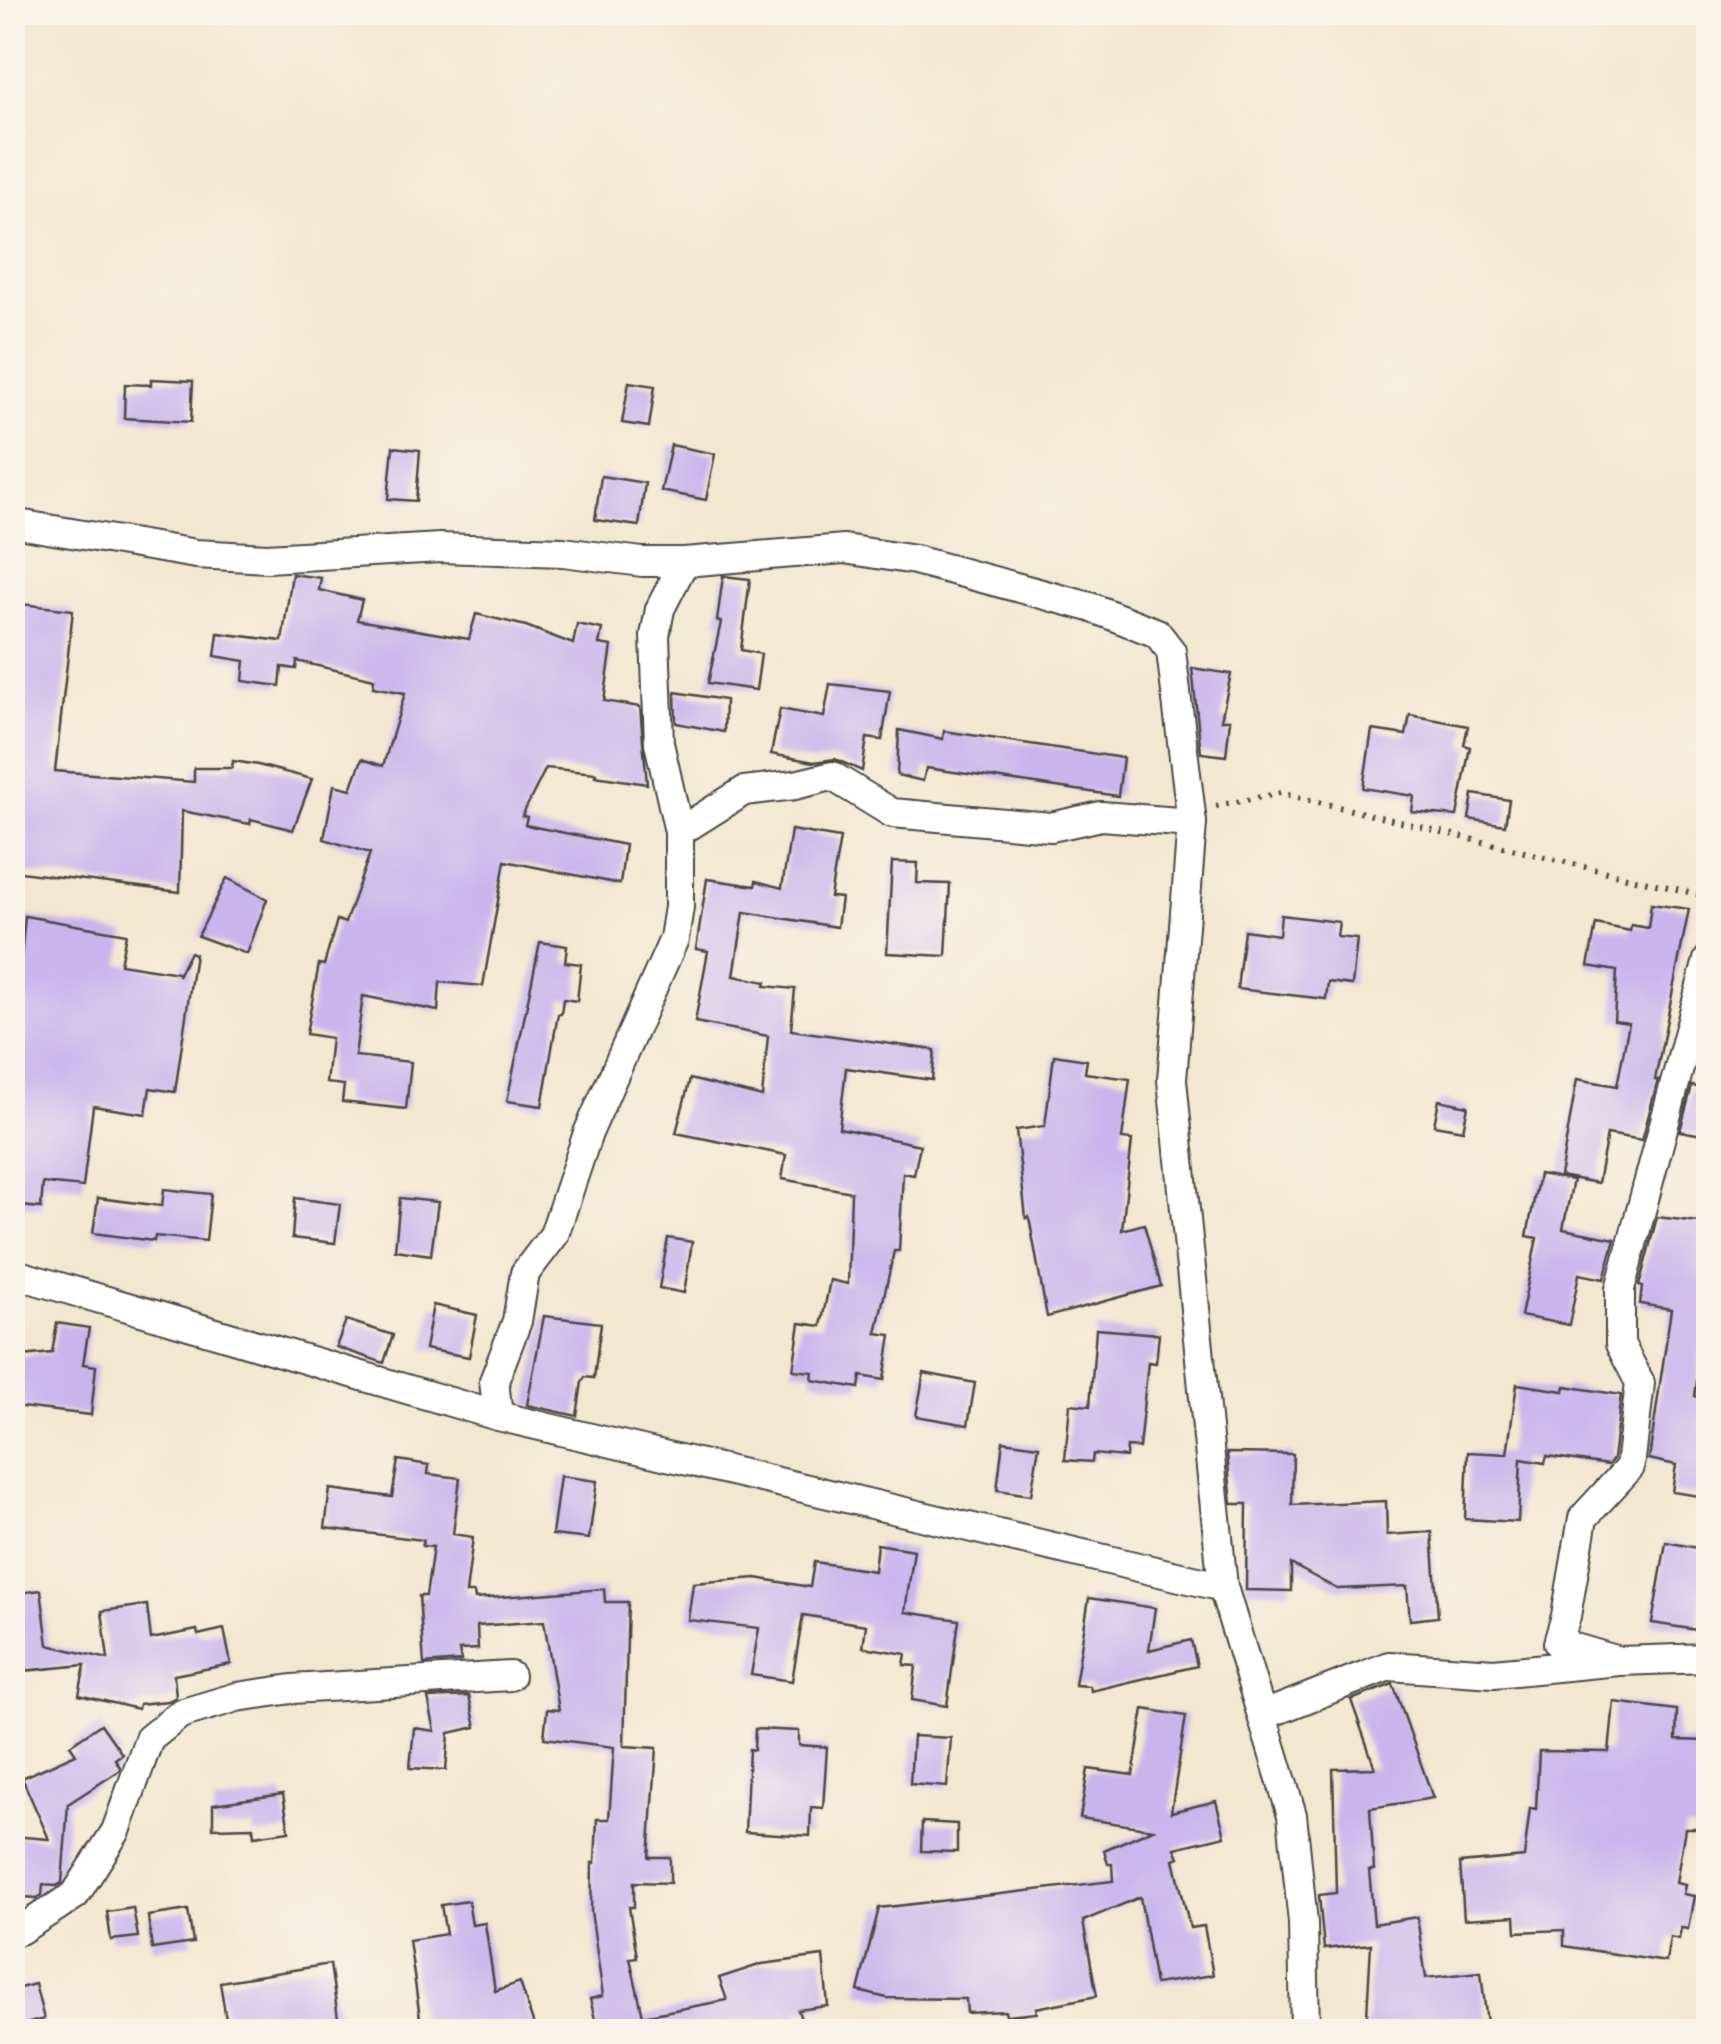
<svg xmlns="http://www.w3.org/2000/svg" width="1721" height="2044" font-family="'Old Standard TT',serif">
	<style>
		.building { fill: #c8b5ed }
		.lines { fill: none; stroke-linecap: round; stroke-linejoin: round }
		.minor-casing { stroke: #494744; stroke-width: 32 }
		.path { stroke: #494744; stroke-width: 6; stroke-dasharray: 2.5 8; stroke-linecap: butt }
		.minor { stroke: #fff; stroke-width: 28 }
	</style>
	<rect width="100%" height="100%" fill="#f7f3e8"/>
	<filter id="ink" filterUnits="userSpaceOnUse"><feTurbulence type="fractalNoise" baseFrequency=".01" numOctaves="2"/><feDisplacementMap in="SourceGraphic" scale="20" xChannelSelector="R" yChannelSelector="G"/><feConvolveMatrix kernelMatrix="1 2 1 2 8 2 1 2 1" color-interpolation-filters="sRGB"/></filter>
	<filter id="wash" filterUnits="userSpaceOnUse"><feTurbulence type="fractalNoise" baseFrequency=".0048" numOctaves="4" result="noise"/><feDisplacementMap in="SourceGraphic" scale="40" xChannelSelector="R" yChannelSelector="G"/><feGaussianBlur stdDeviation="2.25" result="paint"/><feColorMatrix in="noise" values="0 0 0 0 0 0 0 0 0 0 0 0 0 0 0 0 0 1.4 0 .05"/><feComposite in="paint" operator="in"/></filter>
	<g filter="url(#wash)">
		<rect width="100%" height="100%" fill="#f2e7cf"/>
		<g id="blocks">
			<g class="building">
				<polygon points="151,379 193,381 191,422 124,418 125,384 151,385"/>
				<polygon points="629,382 655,386 649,427 622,423"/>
				<polygon points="671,445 715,454 706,500 661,491"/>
				<polygon points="393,447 420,450 416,501 388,499"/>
				<polygon points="601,476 645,483 639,526 595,520"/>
				<polygon points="292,574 321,578 319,590 362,600 357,620 469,639 476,614 526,626 573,644 577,624 602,629 599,644 612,646 604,701 640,707 647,784 595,776 596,773 546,768 522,816 527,817 525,825 625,845 620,884 505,861 483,986 440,982 438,1011 363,996 355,1056 411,1062 406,1109 342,1102 344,1085 326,1083 331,1038 306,1034 319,964 324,965 337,920 345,923 370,853 324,839 334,785 351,789 362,759 383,766 405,693 373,687 374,679 297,661 296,669 282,667 280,686 243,681 245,661 215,656 218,633 282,641"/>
				<polygon points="723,576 750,579 741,650 761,654 756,690 708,683 721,622 717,621"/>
				<polygon points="12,603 73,610 55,771 194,782 194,768 232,768 233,761 258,765 312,779 293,830 251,819 250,824 182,811 180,892 12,871"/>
				<polygon points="1192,668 1231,674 1221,720 1230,720 1226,756 1201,753"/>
				<polygon points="830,684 890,691 882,740 867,738 862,771 835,759 814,762 771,754 780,709 824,717"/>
				<polygon points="675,692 725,700 724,732 676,723"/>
				<polygon points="1410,715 1468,726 1464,745 1470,747 1457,816 1412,812 1414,796 1363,788 1372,730 1406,735"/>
				<polygon points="899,730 943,739 944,731 1123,758 1118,796 926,768 923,781 897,775"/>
				<polygon points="1473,794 1509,800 1505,825 1469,819"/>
				<polygon points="791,830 840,838 830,897 841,898 837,927 744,912 734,976 766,982 765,986 795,989 791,1030 935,1050 932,1080 846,1068 839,1128 920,1145 914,1175 903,1173 899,1251 894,1251 876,1333 891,1335 884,1380 861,1376 859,1388 812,1380 813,1372 793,1370 800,1323 821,1326 830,1280 848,1284 851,1192 782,1179 786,1155 676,1133 690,1079 762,1097 768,1036 695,1022 708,951 696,949 707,879 755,886 756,881 782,888"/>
				<polygon points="892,862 918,863 917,883 950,884 946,956 887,953"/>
				<polygon points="227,878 267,899 247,954 198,936"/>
				<polygon points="1651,904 1689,909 1655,1080 1658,1080 1642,1140 1607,1134 1598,1183 1560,1176 1577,1079 1617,1086 1629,1023 1614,1021 1617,971 1588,966 1596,924 1630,931 1631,925 1648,928"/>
				<polygon points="1281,915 1339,922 1337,937 1357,939 1352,985 1328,982 1326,999 1237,989 1244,930 1279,935"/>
				<polygon points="25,916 126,934 120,964 178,973 178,976 190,952 195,954 175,1092 150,1088 146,1114 93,1106 83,1187 43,1183 41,1208 12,1205 12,956 21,958"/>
				<polygon points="540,942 567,946 565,962 581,964 577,1001 563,999 561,1014 558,1014 542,1106 507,1101"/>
				<polygon points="1054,1055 1087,1060 1085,1073 1130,1079 1122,1139 1132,1140 1122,1230 1144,1224 1161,1286 1047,1317 1029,1217 1026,1218 1016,1130 1045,1126"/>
				<polygon points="1692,1086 1708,1089 1708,1136 1680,1131"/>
				<polygon points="1439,1100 1468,1106 1463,1130 1434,1125"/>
				<polygon points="1539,1174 1573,1180 1563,1229 1615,1239 1604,1279 1579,1274 1569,1325 1521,1316 1537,1238 1527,1236"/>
				<polygon points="164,1189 211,1194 206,1241 155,1236 154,1241 93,1233 98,1198 162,1206"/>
				<polygon points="295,1198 340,1204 335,1243 292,1238"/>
				<polygon points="400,1198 438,1202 431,1255 395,1250"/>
				<polygon points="1657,1217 1708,1223 1708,1315 1706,1315 1695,1396 1705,1398 1701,1428 1708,1430 1706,1497 1672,1492 1676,1465 1649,1459 1671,1309 1640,1304 1642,1287 1639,1286"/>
				<polygon points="668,1238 692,1242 684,1293 659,1288"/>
				<polygon points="433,1305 477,1315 469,1357 425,1349"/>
				<polygon points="544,1316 601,1323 594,1378 585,1377 582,1382 577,1416 527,1405"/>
				<polygon points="346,1320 393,1335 384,1363 336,1347"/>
				<polygon points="57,1323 89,1328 83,1364 96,1366 91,1415 12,1406 12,1357 52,1353"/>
				<polygon points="1096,1329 1159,1334 1156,1363 1148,1362 1139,1448 1127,1447 1126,1457 1093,1454 1092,1462 1065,1460 1070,1404 1090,1406"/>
				<polygon points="924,1373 975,1383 968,1425 916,1416"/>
				<polygon points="1517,1384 1564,1391 1565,1386 1621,1395 1613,1459 1608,1465 1547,1456 1545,1463 1521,1459 1518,1522 1465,1519 1468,1452 1507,1454"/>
				<polygon points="1003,1441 1039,1446 1031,1495 997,1490"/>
				<polygon points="1227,1453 1293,1454 1292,1505 1386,1501 1387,1535 1432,1532 1438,1617 1410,1620 1407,1586 1337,1589 1291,1564 1291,1591 1246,1590 1247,1504 1232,1504"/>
				<polygon points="398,1460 429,1465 428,1474 460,1478 453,1534 473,1537 466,1593 474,1593 475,1599 604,1589 605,1602 628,1602 624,1746 657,1748 649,1857 670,1857 670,1883 634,1882 634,1907 629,1907 637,1957 630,1958 643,2016 727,2000 719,1978 762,1964 823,1956 828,2006 798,2010 805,2032 598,2032 590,1999 603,1996 591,1911 592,1863 595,1863 597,1819 609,1819 614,1747 544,1738 547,1709 559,1710 544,1621 477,1626 478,1649 459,1650 461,1661 424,1664 419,1596 426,1596 433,1547 422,1546 423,1540 325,1528 330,1489 392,1497"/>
				<polygon points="560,1476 597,1481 589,1539 552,1535"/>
				<polygon points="1666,1542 1708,1550 1697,1630 1652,1623"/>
				<polygon points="877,1544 914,1550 905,1612 959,1620 947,1706 912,1700 916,1666 904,1665 906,1654 863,1647 866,1625 803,1615 792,1681 751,1675 759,1628 688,1620 693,1583 756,1578 810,1587 814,1562 874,1571"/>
				<polygon points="41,1590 48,1645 108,1659 102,1611 147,1605 151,1639 197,1630 198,1635 224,1629 231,1664 174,1675 176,1697 168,1701 139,1704 138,1709 79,1695 85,1665 12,1672 12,1594"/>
				<polygon points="1089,1598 1155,1608 1149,1650 1191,1640 1197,1666 1091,1691 1090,1686 1075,1685"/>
				<polygon points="1393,1684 1433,1798 1370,1808 1374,1870 1369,1870 1374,1924 1417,1917 1426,1978 1481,1972 1488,2032 1366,2032 1371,1944 1324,1949 1319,1895 1336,1893 1333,1769 1375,1768 1351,1700"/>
				<polygon points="469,1696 476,1727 449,1733 446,1770 410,1768 414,1728 435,1731 428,1698"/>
				<polygon points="1614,1702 1677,1710 1676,1740 1708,1741 1708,1828 1685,1828 1676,1883 1685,1885 1683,1894 1694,1896 1688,1929 1681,1928 1679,1939 1670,1937 1666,1962 1564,1946 1564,1930 1516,1932 1515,1916 1464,1919 1460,1863 1524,1857 1530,1808 1536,1809 1539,1751 1609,1752"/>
				<polygon points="1144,1709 1186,1716 1171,1812 1216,1801 1225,1836 1175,1848 1179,1857 1174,1859 1190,1928 1204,1926 1213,1975 1155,1984 1140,1897 1083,1921 1097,1996 1036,2008 1037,2013 1006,2016 1005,2011 967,2013 966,1999 887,1998 858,1991 879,1908 1113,1881 1112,1864 1108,1864 1104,1850 1153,1829 1080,1818 1088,1769 1133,1775"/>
				<polygon points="101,1724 122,1754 115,1759 120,1767 119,1771 68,1804 62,1883 56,1886 43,1885 42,1895 37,1898 12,1896 12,1836 49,1839 22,1778 76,1754 70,1745"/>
				<polygon points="755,1729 799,1731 799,1745 827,1747 823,1808 811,1807 810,1836 745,1832 749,1749 754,1750"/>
				<polygon points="913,1736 951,1738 947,1787 910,1784"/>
				<polygon points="283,1794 289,1831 254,1836 253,1827 213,1828 213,1804"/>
				<polygon points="922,1822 957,1824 957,1852 921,1851"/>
				<polygon points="468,1901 472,1925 485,1923 495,1991 520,1982 536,2032 422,2032 409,1940 446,1934 441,1905"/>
				<polygon points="133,1908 138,1937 111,1940 107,1912"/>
				<polygon points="188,1910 193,1943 152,1949 148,1916"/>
				<polygon points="330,1964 340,2032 228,2032 220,1982"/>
				<polygon points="35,1984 44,2019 18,2026 12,1990"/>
			</g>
		</g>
	</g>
	<g filter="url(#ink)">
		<use href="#blocks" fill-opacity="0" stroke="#494744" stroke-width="2.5"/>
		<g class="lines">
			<g class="minor-casing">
				<g id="minor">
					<polyline points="12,523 196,554 267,558 440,548 563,552 642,562 684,562 844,549 915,560 1090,607 1157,633 1171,651 1192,823 1172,1080 1223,1587 1292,1815 1303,1923 1305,2032"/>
					<polyline points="679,832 744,791 795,785 832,776 892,813 1051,827 1101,816 1192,823"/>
					<polyline points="12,1273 498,1416 1223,1587"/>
					<polyline points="498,1416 494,1381 517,1321 525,1273 554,1235 588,1133 674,939 679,907 679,832 659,743 655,636 660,609 684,562"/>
					<polyline points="1619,1661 1558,1643 1566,1616 1583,1518 1630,1467 1640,1383 1620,1344 1620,1289 1708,960"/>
					<polyline points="1264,1715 1389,1666 1494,1673 1619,1661 1708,1658"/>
					<polyline points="12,1932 20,1930 75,1895 116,1831 149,1739 180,1714 237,1697 292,1689 510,1676"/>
				</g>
			</g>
			<polyline class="path" points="1216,806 1281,793 1701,895 1708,899"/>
			<use href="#minor" class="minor"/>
		</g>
	</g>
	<rect width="1721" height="2044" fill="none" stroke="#f7f3e8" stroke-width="50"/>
</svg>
